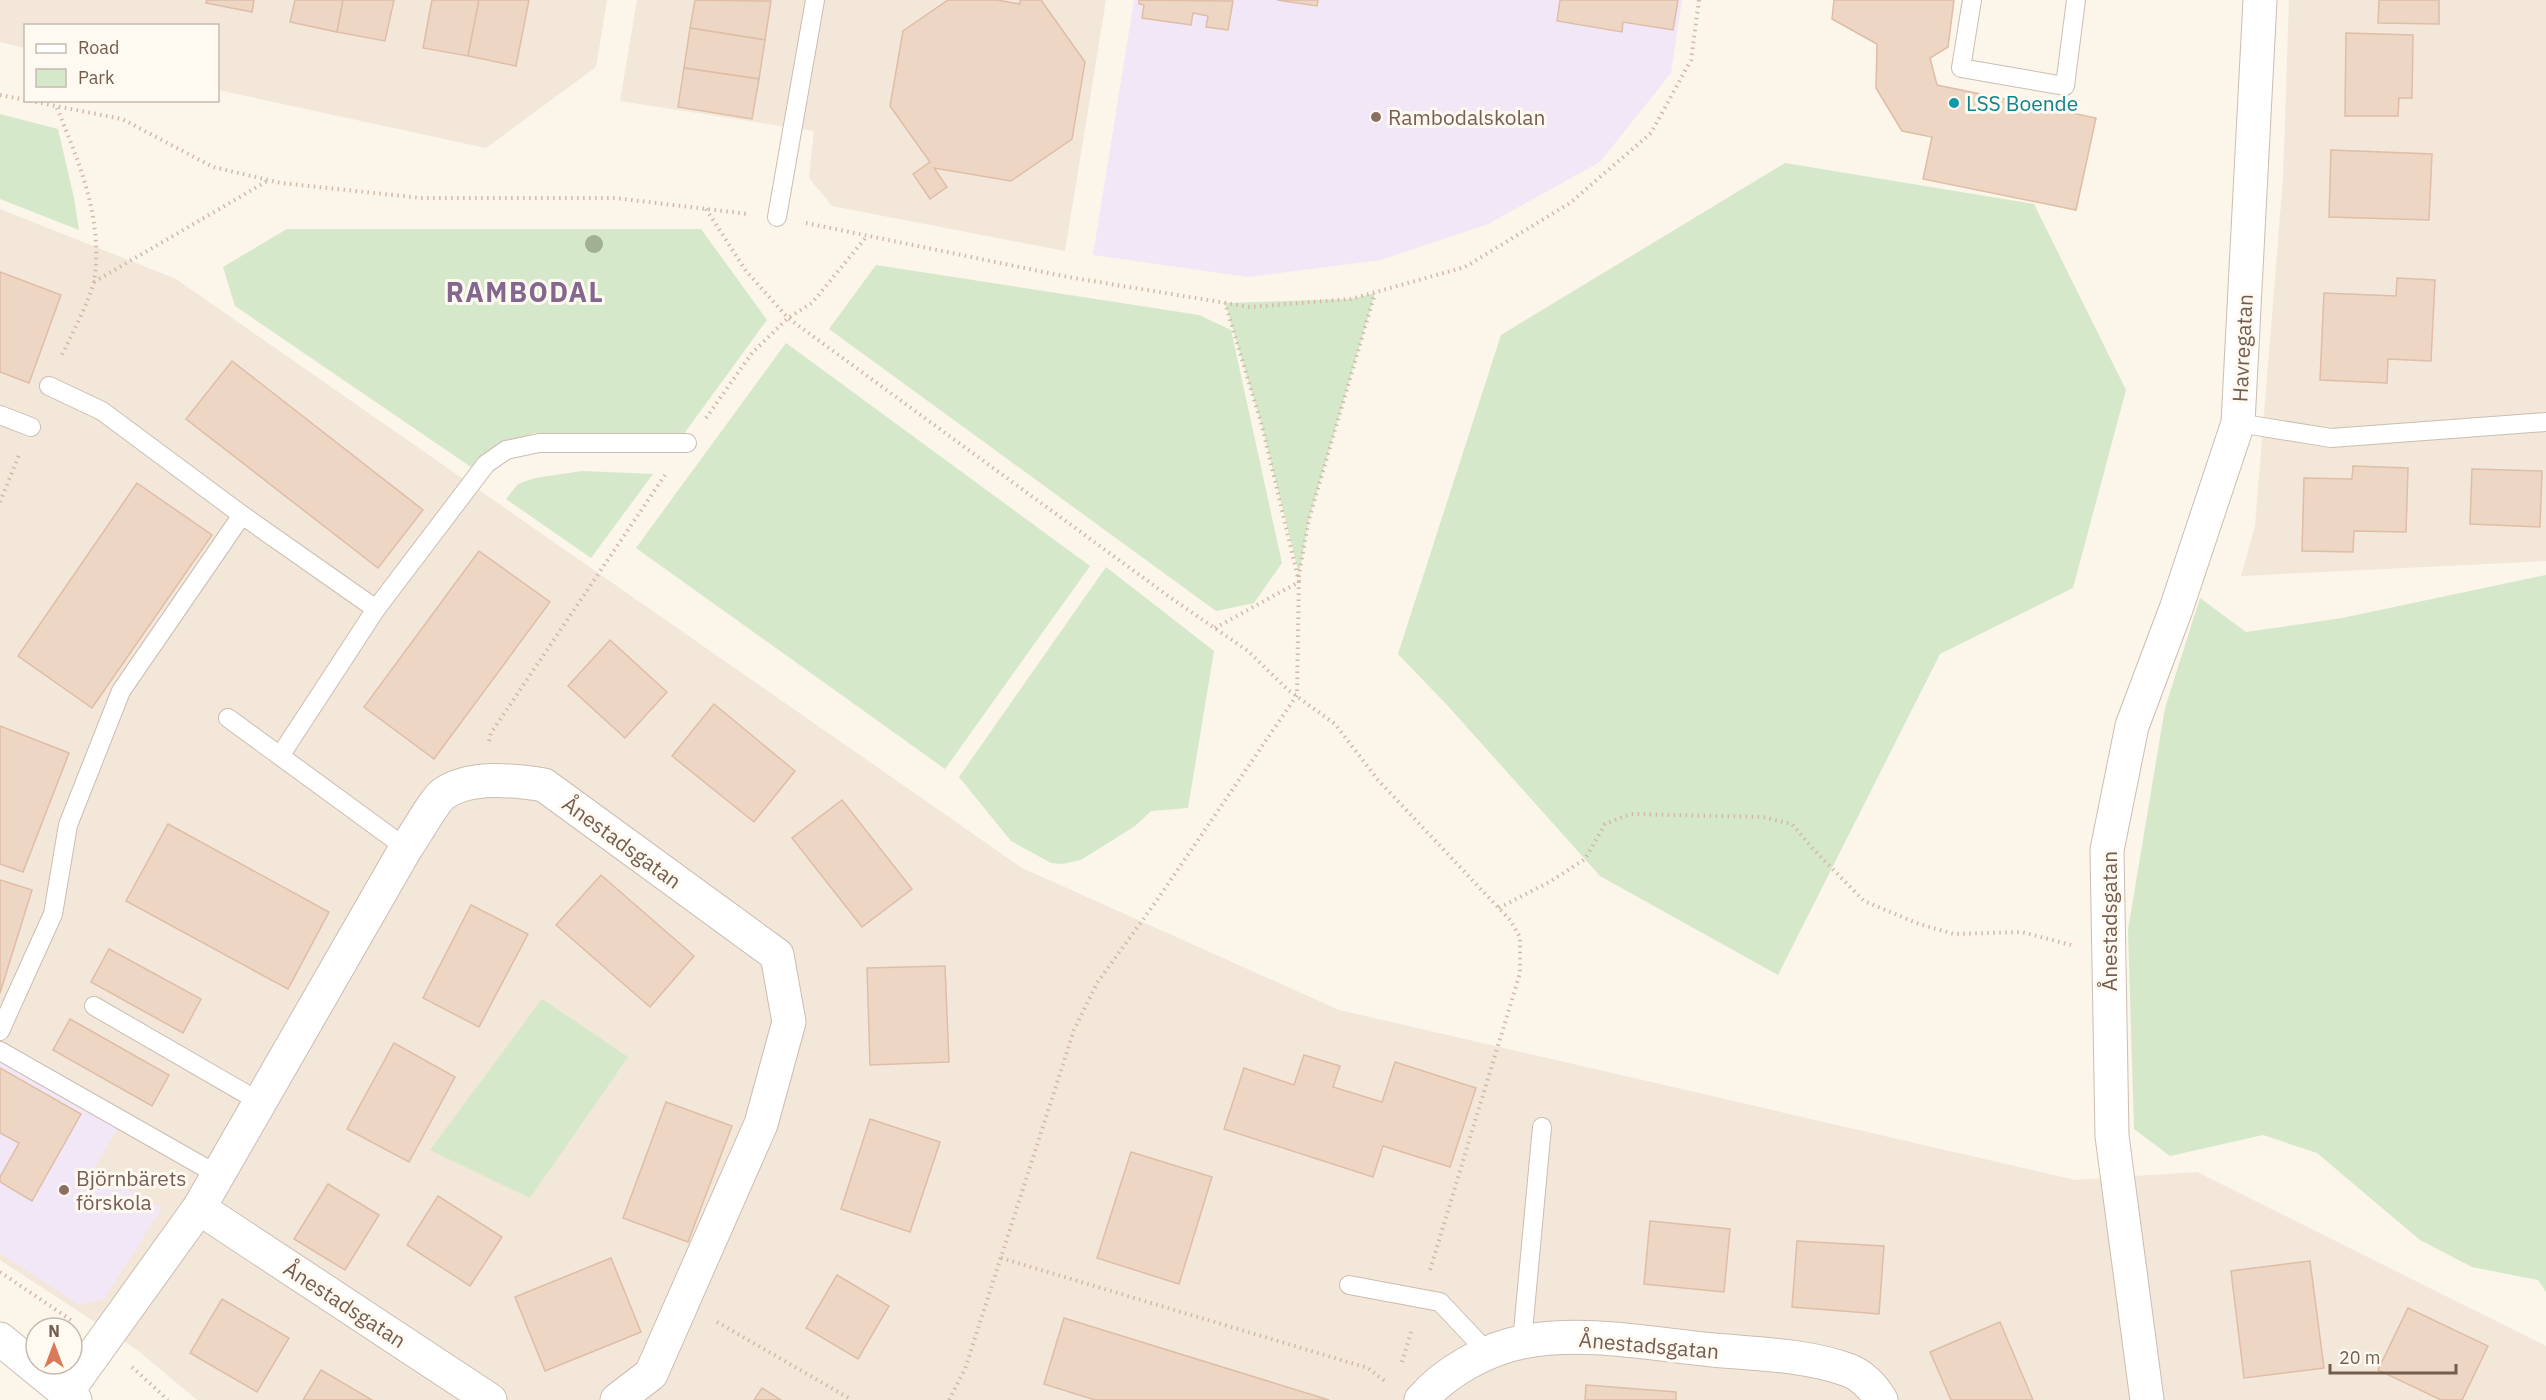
<svg xmlns="http://www.w3.org/2000/svg" width="2546" height="1400" font-family="'IBM Plex Sans',sans-serif">
	<style>
		.residential { fill: #f2e7d9 }
		.education { fill: #f2e7f7 }
		.green { fill: #d5e8c9 }
		.building { fill: #eed6c4; stroke: #dfbda6; stroke-width: 1.5 }
		.lines { fill: none; stroke-linecap: round; stroke-linejoin: round }
		.service-casing { stroke: #ccbdb1; stroke-width: 20 }
		.minor-casing { stroke: #ccbdb1; stroke-width: 35 }
		.path { stroke: #d3b9a7; stroke-width: 4; stroke-dasharray: 1.5 4.5; stroke-linecap: butt }
		.service { stroke: #fff; stroke-width: 18 }
		.minor { stroke: #fff; stroke-width: 33 }
		.tree { fill: #a0b091 }
		.culture-dot { fill: #0f9aa8; stroke: #fef9f1; stroke-width: 2 }
		.education-dot { fill: #8d6e63; stroke: #fef9f1; stroke-width: 2 }
		.labels { text-anchor: middle; dominant-baseline: central; stroke-width: 6; stroke-linejoin: round; paint-order: stroke }
		.culture-label { font-size: 21px; fill: #0d838f; stroke: #fef9f1; text-anchor: start }
		.education-label { font-size: 21px; fill: #785e54; stroke: #fef9f1; text-anchor: start }
		.street-label { font-size: 21px; fill: #745d4f; stroke: #fef9f1 }
		.district-label { font-size: 27px; font-weight: bold; letter-spacing: 1.5px; fill: #83678f; stroke: #fef9f1 }
	</style>
	<rect width="100%" height="100%" fill="#fbf5ea"/>
	<g class="residential">
		<polygon points="0,0 607,0 596,67 486,148 218,90 218,26 26,26 25,48 0,42"/>
		<polygon points="637,0 1106,0 1065,251 832,206 809,178 814,131 620,101"/>
		<polygon points="2289,0 2546,0 2546,561 2241,576 2255,526 2283,179"/>
		<polygon points="0,209 176,279 1022,868 1339,1010 2075,1180 2197,1172 2546,1346 2546,1400 197,1400 136,1349 0,1260"/>
	</g>
	<g class="education">
		<polygon points="1134,0 1682,0 1671,73 1600,162 1488,224 1381,260 1248,277 1093,255"/>
		<polygon points="0,1057 120,1124 93,1171 162,1208 104,1299 79,1305 0,1253"/>
	</g>
	<g class="green">
		<polygon points="0,114 58,129 74,198 79,230 0,199"/>
		<polygon points="1785,163 2034,204 2126,390 2073,588 1940,654 1778,975 1600,876 1448,706 1398,654 1501,335"/>
		<polygon points="287,229 701,229 767,320 683,435 534,433 504,445 471,467 235,306 223,267"/>
		<polygon points="876,265 1199,315 1231,330 1282,563 1254,603 1216,611 829,329"/>
		<polygon points="1375,293 1309,519 1299,574 1262,426 1225,303 1351,299"/>
		<polygon points="786,343 1090,566 945,769 636,548"/>
		<polygon points="582,471 653,474 591,558 506,499 518,484 535,478"/>
		<polygon points="1106,567 1214,651 1188,808 1151,811 1135,826 1081,860 1062,864 1051,863 1011,841 959,777"/>
		<polygon points="2546,575 2546,1292 2538,1280 2472,1267 2420,1240 2317,1153 2263,1135 2170,1156 2134,1129 2128,930 2165,708 2200,598 2246,632 2342,618"/>
		<polygon points="542,999 628,1057 530,1198 430,1150"/>
	</g>
	<g class="building">
		<polygon points="207,0 254,0 252,12 206,3"/>
		<polygon points="295,0 343,0 337,32 290,22"/>
		<polygon points="343,0 394,0 385,41 337,32"/>
		<polygon points="432,0 479,0 468,56 423,48"/>
		<polygon points="479,0 529,0 516,66 468,56"/>
		<polygon points="695,0 771,1 765,40 690,28"/>
		<polygon points="948,0 997,0 1020,4 1020,0 1041,0 1085,62 1072,139 1011,181 934,168 947,187 930,199 913,174 930,162 890,106 903,31"/>
		<polygon points="1139,0 1233,1 1228,30 1206,27 1208,16 1193,13 1191,25 1142,18 1144,5 1139,4"/>
		<polygon points="1277,0 1318,0 1317,6"/>
		<polygon points="1560,0 1678,0 1673,30 1623,22 1622,32 1557,21"/>
		<polygon points="1834,0 1954,0 1948,47 1930,58 1937,85 2096,118 2076,210 1923,179 1932,137 1902,131 1876,88 1877,44 1832,19"/>
		<polygon points="2379,0 2439,0 2439,24 2378,23"/>
		<polygon points="690,28 765,40 759,79 684,68"/>
		<polygon points="2346,33 2413,35 2412,98 2399,98 2398,116 2345,116"/>
		<polygon points="684,68 759,79 752,119 678,107"/>
		<polygon points="2331,150 2432,154 2429,220 2329,217"/>
		<polygon points="0,272 61,295 29,383 0,372"/>
		<polygon points="2397,278 2435,280 2431,361 2388,359 2387,383 2320,380 2324,293 2396,296"/>
		<polygon points="232,361 423,510 378,568 186,419"/>
		<polygon points="2353,466 2408,468 2406,532 2354,531 2353,552 2302,551 2304,478 2352,479"/>
		<polygon points="2472,469 2542,471 2540,527 2470,524"/>
		<polygon points="137,483 212,535 92,708 18,656"/>
		<polygon points="479,551 550,602 434,759 364,707"/>
		<polygon points="610,640 667,692 625,738 568,686"/>
		<polygon points="714,704 795,771 754,822 672,756"/>
		<polygon points="0,726 69,753 23,872 0,864"/>
		<polygon points="842,800 912,889 862,927 792,838"/>
		<polygon points="168,824 329,912 288,989 126,901"/>
		<polygon points="601,875 694,956 650,1007 556,925"/>
		<polygon points="0,880 32,890 0,993"/>
		<polygon points="471,905 528,934 479,1027 423,998"/>
		<polygon points="109,949 201,999 183,1033 91,982"/>
		<polygon points="945,966 949,1062 870,1065 867,968"/>
		<polygon points="70,1019 169,1075 152,1106 53,1050"/>
		<polygon points="394,1043 455,1077 409,1162 347,1129"/>
		<polygon points="1304,1055 1340,1066 1333,1087 1382,1102 1395,1062 1476,1088 1450,1167 1383,1146 1373,1177 1224,1129 1244,1068 1294,1085"/>
		<polygon points="0,1068 81,1114 32,1201 0,1182 0,1177 19,1143 0,1133"/>
		<polygon points="666,1102 732,1126 688,1242 623,1218"/>
		<polygon points="870,1119 940,1142 910,1232 841,1209"/>
		<polygon points="1131,1152 1212,1177 1179,1284 1097,1258"/>
		<polygon points="328,1184 379,1215 345,1270 294,1239"/>
		<polygon points="438,1196 502,1237 470,1286 407,1245"/>
		<polygon points="1650,1221 1730,1229 1724,1292 1644,1284"/>
		<polygon points="1797,1241 1884,1246 1879,1314 1792,1307"/>
		<polygon points="611,1258 641,1332 545,1371 515,1297"/>
		<polygon points="2310,1261 2324,1368 2244,1378 2231,1271"/>
		<polygon points="837,1275 889,1306 858,1359 806,1328"/>
		<polygon points="222,1299 289,1338 257,1392 190,1353"/>
		<polygon points="2408,1308 2488,1346 2462,1400 2441,1400 2378,1370"/>
		<polygon points="1064,1318 1329,1400 1095,1400 1044,1384"/>
		<polygon points="2000,1322 2033,1400 1951,1400 1930,1352"/>
		<polygon points="321,1370 372,1400 303,1400"/>
		<polygon points="1586,1385 1676,1392 1676,1400 1585,1400"/>
		<polygon points="762,1388 781,1400 754,1400"/>
	</g>
	<g class="lines">
		<g class="service-casing">
			<g id="service">
				<polyline points="1972,0 1961,68 2065,86 2076,0"/>
				<polyline points="777,217 815,0"/>
				<polyline points="49,386 102,411 242,515 376,609 280,756"/>
				<polyline points="0,415 31,427"/>
				<polyline points="2238,423 2331,438 2546,422"/>
				<polyline points="376,609 486,464 506,450 539,443 687,443"/>
				<polyline points="228,718 406,848"/>
				<polyline points="94,1006 260,1102"/>
				<polyline points="0,1031 53,914 68,825 121,691 242,515"/>
				<polyline points="0,1051 218,1175"/>
				<polyline points="1349,1285 1440,1302 1488,1353"/>
				<polyline points="1522,1342 1542,1127"/>
			</g>
		</g>
		<g class="minor-casing">
			<g id="minor">
				<polyline points="199,1208 490,1400"/>
				<polyline points="0,1339 75,1400"/>
				<path d="M66,1393L199,1208L406,848C414,837 434,801 443,794C470,775 513,780 544,785L777,955L789,1022L761,1124L651,1374L617,1400"/>
				<path d="M1421,1400C1445,1372 1486,1349 1522,1342C1584,1330 1651,1344 1713,1350C1758,1354 1806,1355 1848,1370C1862,1375 1874,1388 1881,1400"/>
				<polyline points="2147,1400 2112,1136 2107,850 2132,726 2176,609 2238,423 2260,0"/>
			</g>
		</g>
		<g class="path">
			<polyline points="0,95 122,119 213,167 281,183 421,198 615,198 748,214"/>
			<path d="M57,108C79,162 104,221 94,281C90,300 70,338 61,357"/>
			<polyline points="706,209 746,271 788,318 1171,598 1248,651 1288,690 1335,724 1378,780 1510,920 1520,937 1520,973 1430,1270"/>
			<polyline points="806,223 1068,277 1250,307 1351,299 1465,267 1570,203 1651,133 1691,60 1699,0"/>
			<polyline points="94,282 269,180"/>
			<polyline points="706,418 752,353 788,318 812,303 867,236"/>
			<polyline points="0,502 19,455"/>
			<polyline points="1215,628 1299,582 1262,426 1225,303"/>
			<polyline points="489,741 491,733 665,475"/>
			<polyline points="1499,908 1551,881 1585,859 1605,824 1630,814 1763,817 1792,824 1814,850 1864,901 1919,924 1954,934 2022,932 2071,945"/>
			<polyline points="1001,1258 1368,1368 1387,1383"/>
			<polyline points="0,1272 71,1320"/>
			<polyline points="717,1322 852,1400"/>
			<polyline points="1402,1362 1412,1329"/>
			<polyline points="132,1367 168,1400"/>
			<polyline points="949,1400 965,1369 1074,1030 1097,983 1155,903 1297,695 1299,574 1309,519 1375,293"/>
		</g>
		<use href="#service" class="service"/>
		<use href="#minor" class="minor"/>
	</g>
	<circle class="tree" cx="594" cy="244" r="9"/>
	<circle class="culture-dot" cx="1954" cy="103" r="6"/>
	<g class="education-dot">
		<circle cx="1376" cy="117" r="6"/>
		<circle cx="64" cy="1190" r="6"/>
	</g>
	<g class="labels">
		<g class="culture-label">
			<text x="1966" y="103">LSS Boende</text>
		</g>
		<g class="education-label">
			<text x="1388" y="117">Rambodalskolan</text>
			<text x="76" y="1178">Björnbärets<tspan x="76" dy="24">förskola</tspan></text>
		</g>
		<g class="street-label">
			<text transform="translate(2242 348) rotate(-87)">Havregatan</text>
			<text transform="translate(622 842) rotate(36)">Ånestadsgatan</text>
			<text transform="translate(2109 921) rotate(-90)">Ånestadsgatan</text>
			<text transform="translate(345 1304) rotate(33)">Ånestadsgatan</text>
			<text transform="translate(1649 1345) rotate(5)">Ånestadsgatan</text>
		</g>
		<g class="district-label">
			<text x="525" y="291">RAMBODAL</text>
		</g>
	</g>
	<rect x="24" y="24" width="195" height="78" fill="#fef9f1" stroke="#c7bbb0" stroke-width="1.5"/>
	<rect x="36" y="44" width="30" height="9" fill="#ffffff" stroke="#c7bbb0" stroke-width="1.5"/>
	<text x="78" y="54" font-size="18" fill="#745d4f">Road</text>
	<rect x="36" y="69" width="30" height="18" fill="#d5e8c9" stroke="#c7bbb0" stroke-width="1.5"/>
	<text x="78" y="84" font-size="18" fill="#745d4f">Park</text>
	<g transform="translate(54 1346)"><circle r="28" fill="#fef9f1" stroke="#c7bbb0" stroke-width="1.5"/>
	<path d="M0-4.5L10 22L0 15L-10 22Z" fill="#d97b5b"/>
	<text y="-9" font-size="16" font-weight="bold" text-anchor="middle" fill="#745d4f">N</text>
	</g>
	<path d="M2330 1364v9h126v-9" fill="none" stroke="#745d4f" stroke-width="3"/>
	<text x="2339" y="1364" font-size="18" fill="#745d4f" stroke="#fef9f1" stroke-width="4.5" paint-order="stroke">20 m</text>
</svg>
